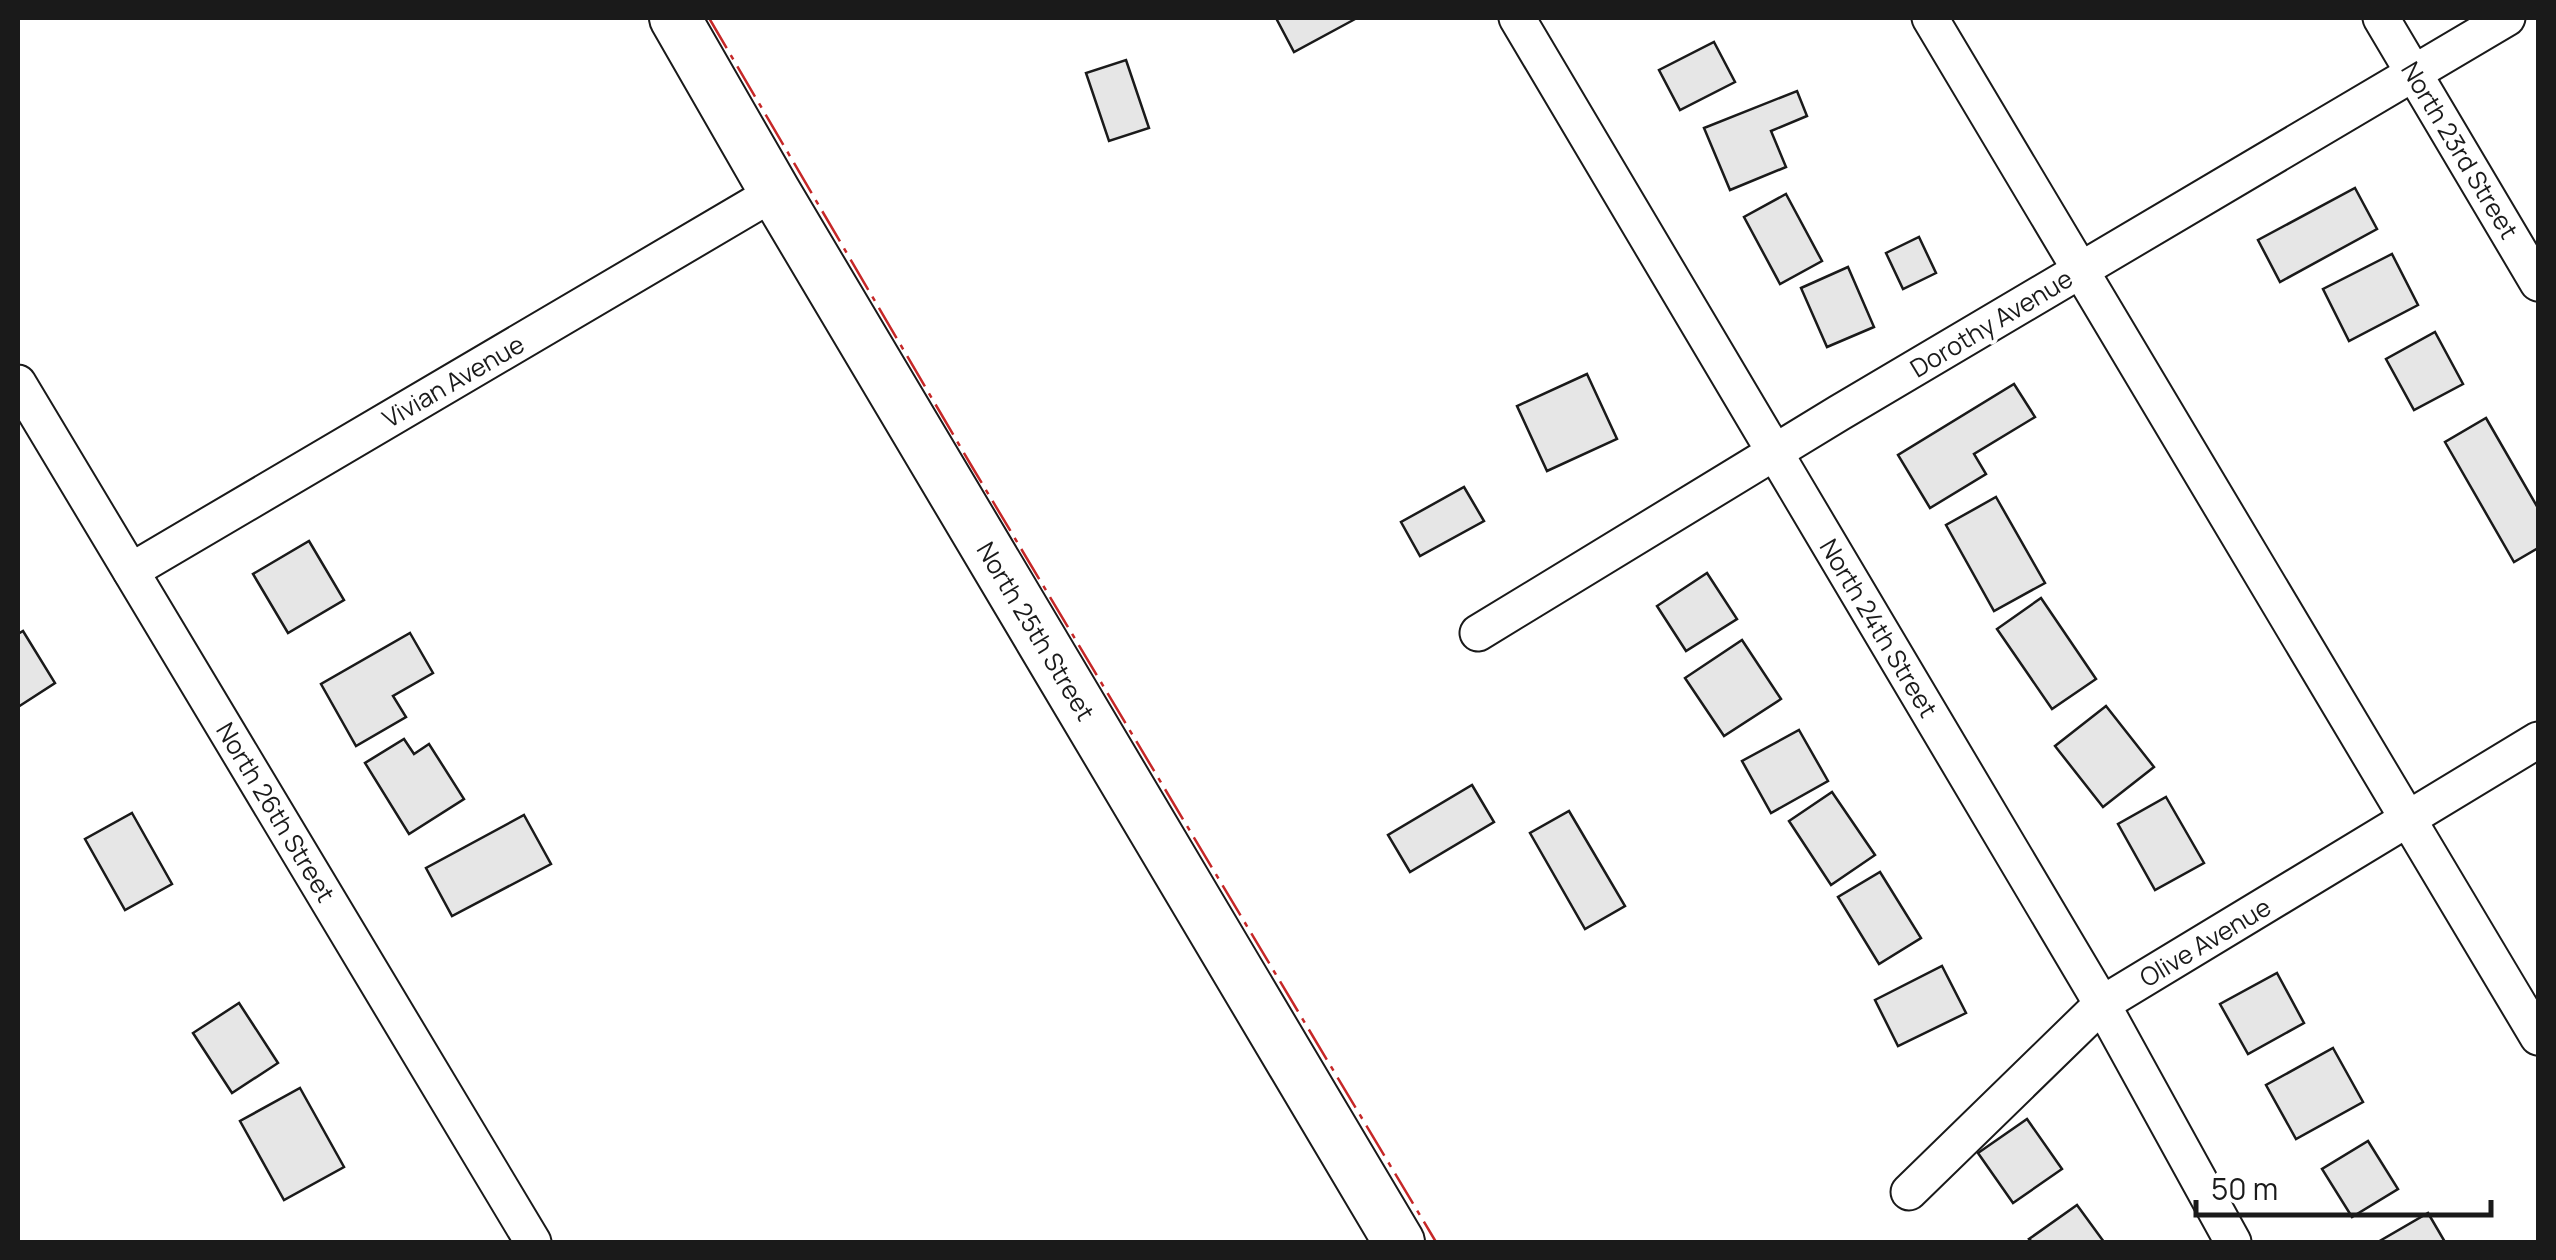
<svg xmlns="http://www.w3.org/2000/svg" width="2556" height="1260" font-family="Manrope,sans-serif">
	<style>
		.building { fill: #e6e6e6; stroke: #1a1a1a; stroke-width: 2.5 }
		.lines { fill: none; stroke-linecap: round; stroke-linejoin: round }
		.street-casing { stroke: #1a1a1a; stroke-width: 39 }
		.secondary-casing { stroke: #1a1a1a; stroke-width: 54 }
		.street { stroke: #fff; stroke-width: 35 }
		.secondary { stroke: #fff; stroke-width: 50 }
		.power { stroke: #c62828; stroke-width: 2.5; stroke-dasharray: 35 8 5 8; stroke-linecap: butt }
		.labels { text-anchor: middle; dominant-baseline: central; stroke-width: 8; stroke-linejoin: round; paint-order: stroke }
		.street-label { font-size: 25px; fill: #1a1a1a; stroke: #fff }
	</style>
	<rect width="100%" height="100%" fill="#fff"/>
	<g class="building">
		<polygon points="1276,18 1357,18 1294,52"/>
		<polygon points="1714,42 1735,82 1680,110 1659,70"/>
		<polygon points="1126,60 1149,128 1109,141 1086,73"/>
		<polygon points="1797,91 1807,116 1771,131 1786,167 1730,190 1704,128"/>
		<polygon points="2355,188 2377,229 2280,282 2258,240"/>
		<polygon points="1786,194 1822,261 1780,284 1744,217"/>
		<polygon points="1919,237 1936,273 1903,289 1886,253"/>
		<polygon points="2392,254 2418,305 2349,341 2323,289"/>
		<polygon points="1848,267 1874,327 1827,347 1801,288"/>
		<polygon points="2435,332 2463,384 2414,410 2386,359"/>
		<polygon points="1587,374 1617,439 1547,471 1517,406"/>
		<polygon points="2014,384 2035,417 1974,454 1986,474 1930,508 1898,455"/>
		<polygon points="2486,418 2538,508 2538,548 2514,562 2445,442"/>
		<polygon points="1464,487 1484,521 1420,556 1401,522"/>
		<polygon points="1996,497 2045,583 1994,611 1946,525"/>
		<polygon points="309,541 344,600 288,633 253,574"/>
		<polygon points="1707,573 1737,619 1686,651 1657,606"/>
		<polygon points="2041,598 2096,679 2052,709 1997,629"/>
		<polygon points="23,631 55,683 18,707 18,634"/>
		<polygon points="410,633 433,673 393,696 406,717 356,746 321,684"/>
		<polygon points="1742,640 1781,699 1724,736 1685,678"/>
		<polygon points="2106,706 2154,767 2103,807 2055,746"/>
		<polygon points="1799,730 1828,781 1771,813 1742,761"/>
		<polygon points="404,739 414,754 429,744 464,799 409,834 365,763"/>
		<polygon points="1472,785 1494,822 1410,872 1388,835"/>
		<polygon points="1832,792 1875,855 1831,885 1789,821"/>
		<polygon points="2166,797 2204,863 2155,890 2118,824"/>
		<polygon points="1569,811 1625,906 1585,929 1530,833"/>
		<polygon points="132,813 172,884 125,910 85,839"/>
		<polygon points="524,815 551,864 452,916 426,868"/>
		<polygon points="1880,872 1921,938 1879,964 1838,897"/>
		<polygon points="1942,966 1966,1013 1898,1046 1875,1000"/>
		<polygon points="2277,973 2304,1023 2248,1054 2220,1004"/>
		<polygon points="239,1003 278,1063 232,1093 193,1033"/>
		<polygon points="2333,1048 2363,1102 2296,1139 2266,1085"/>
		<polygon points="300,1088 344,1167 284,1200 240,1121"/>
		<polygon points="2027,1119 2062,1169 2013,1203 1978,1153"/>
		<polygon points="2368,1141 2398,1189 2352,1217 2322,1169"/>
		<polygon points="2077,1205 2104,1242 2032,1242 2029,1239"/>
		<polygon points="2428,1213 2445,1242 2378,1242"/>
	</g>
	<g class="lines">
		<g class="street-casing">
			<g id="street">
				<polyline points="1517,18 2102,1004 2233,1242"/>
				<polyline points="1930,18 2538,1037"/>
				<polyline points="2381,18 2538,283"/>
				<polyline points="18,383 533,1242"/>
				<polyline points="131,571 775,192"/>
				<polyline points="1478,633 1839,413 2507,18"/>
				<polyline points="1909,1192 2102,1004 2538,740"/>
			</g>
		</g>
		<g class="secondary-casing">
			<polyline id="secondary" points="675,18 775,192 1399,1242"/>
		</g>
		<use href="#street" class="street"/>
		<use href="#secondary" class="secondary"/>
		<polyline class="power" points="709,18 971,465 1436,1242"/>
	</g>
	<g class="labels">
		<g class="street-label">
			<text transform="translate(2460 150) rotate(59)">North 23rd Street</text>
			<text transform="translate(1991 323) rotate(-31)">Dorothy Avenue</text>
			<text transform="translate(453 381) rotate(-30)">Vivian Avenue</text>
			<text transform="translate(1879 628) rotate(59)">North 24th Street</text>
			<text transform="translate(1036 631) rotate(59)">North 25th Street</text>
			<text transform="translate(276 812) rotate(59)">North 26th Street</text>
			<text transform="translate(2205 942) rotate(-31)">Olive Avenue</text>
		</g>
	</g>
	<rect width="2556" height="1260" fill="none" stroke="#1a1a1a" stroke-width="40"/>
	<path d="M2196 1200v15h295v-15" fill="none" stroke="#1a1a1a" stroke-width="5"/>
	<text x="2211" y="1200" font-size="30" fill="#1a1a1a" stroke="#ffffff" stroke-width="8" paint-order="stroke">50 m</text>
</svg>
